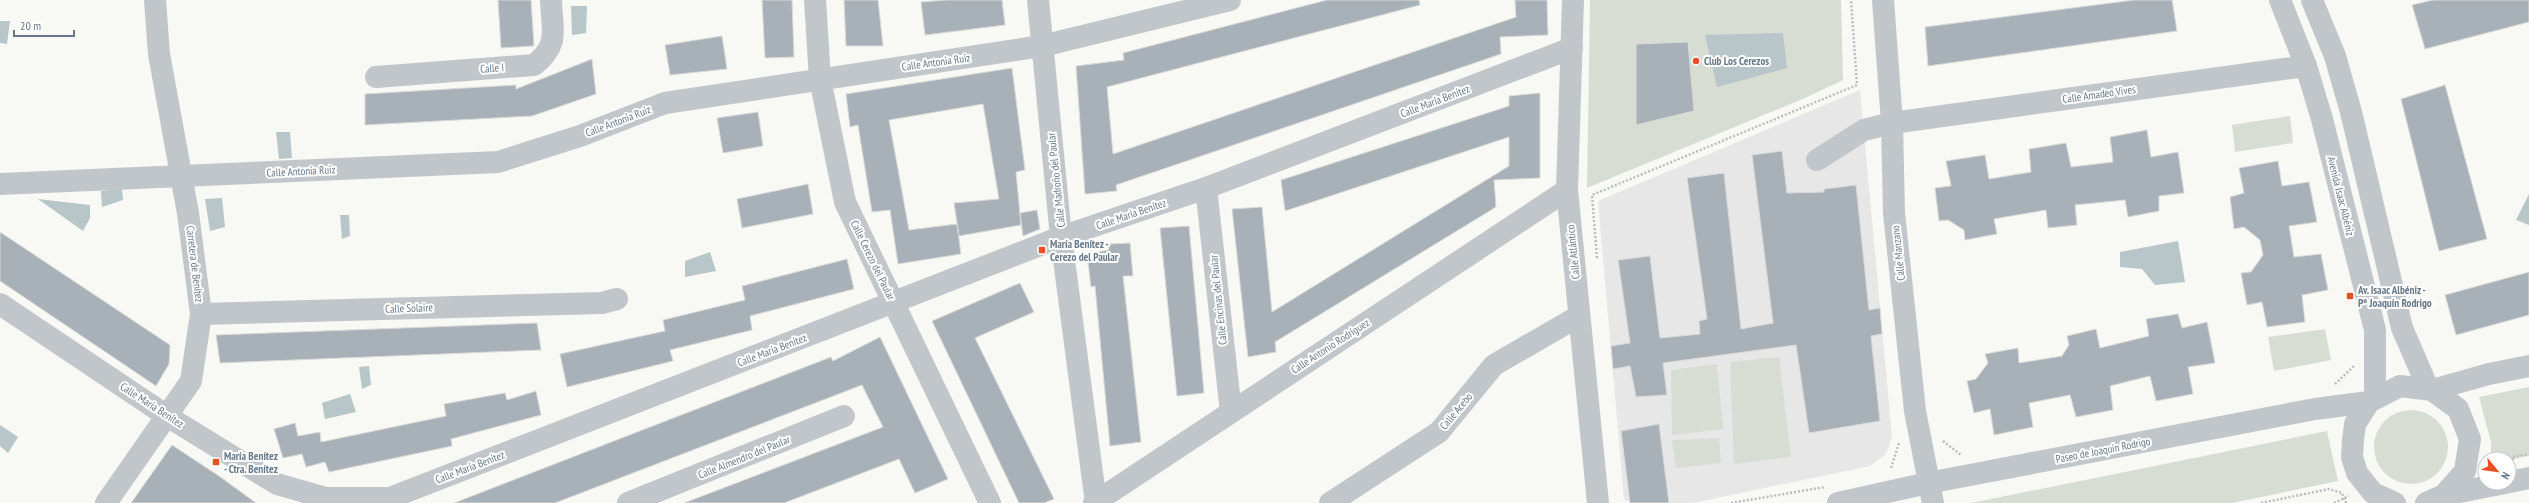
<svg xmlns="http://www.w3.org/2000/svg" width="2529" height="503" font-family="'PT Sans Narrow',sans-serif">
	<style>
		.built { fill: #e6e7e6 }
		.green { fill: #d8ddd4 }
		.water { fill: #b8c5c9 }
		.building { fill: #a8b1b8; stroke: #dadad8 }
		.lines { fill: none; stroke-linecap: round; stroke-linejoin: round }
		.path { stroke: #b9bdc0; stroke-width: 2.5; stroke-dasharray: 2 2; stroke-linecap: butt }
		.minor { stroke: #c1c6ca; stroke-width: 22 }
		.poi-dot { fill: #ea4f23; stroke: #fff; stroke-width: 1.5 }
		.labels { text-anchor: middle; dominant-baseline: central; stroke-width: 4; stroke-linejoin: round; paint-order: stroke }
		.poi-label { font-size: 11px; font-weight: bold; fill: #667988; stroke: #fff; text-anchor: start }
		.street-label { font-size: 11px; fill: #667988; stroke: #fff }
	</style>
	<rect width="100%" height="100%" fill="#f8f8f5"/>
	<polygon class="built" points="1860,90 1892,437 1886,454 1870,466 1693,503 1631,503 1624,499 1598,201"/>
	<g class="green">
		<polygon points="1590,0 1841,0 1843,80 1805,98 1587,188"/>
		<polygon points="2290,116 2293,143 2235,152 2232,125"/>
		<polygon points="2325,329 2331,360 2274,371 2268,337"/>
		<polygon points="1779,357 1791,457 1734,464 1730,362"/>
		<polygon points="1717,364 1723,429 1672,435 1671,370"/>
		<polygon points="2529,387 2529,456 2509,460 2491,459 2491,442 2479,397"/>
		<circle cx="2411" cy="447" r="37"/>
		<polygon points="2327,431 2338,481 2232,503 1971,503"/>
		<polygon points="1719,438 1721,463 1676,468 1672,440"/>
	</g>
	<g class="water">
		<polygon points="571,6 587,6 586,33 572,35"/>
		<polygon points="0,21 10,21 7,44 0,43"/>
		<polygon points="1783,33 1787,68 1717,87 1705,35"/>
		<polygon points="276,132 290,132 292,158 279,159"/>
		<polygon points="122,189 123,200 102,207 101,191"/>
		<polygon points="2529,194 2529,225 2516,220"/>
		<polygon points="222,198 225,227 210,231 205,199"/>
		<polygon points="38,199 90,205 90,218 83,231"/>
		<polygon points="340,215 349,215 350,236 342,239"/>
		<polygon points="2178,241 2185,282 2155,285 2142,269 2120,267 2120,252"/>
		<polygon points="710,252 716,271 685,277 685,261"/>
		<polygon points="369,366 371,385 362,389 359,367"/>
		<polygon points="350,394 356,412 325,419 322,403"/>
		<polygon points="0,425 18,437 8,453 0,446"/>
	</g>
	<g class="building">
		<polygon points="498,0 531,0 534,46 501,48"/>
		<polygon points="762,0 792,0 794,57 765,58"/>
		<polygon points="844,0 878,0 883,46 846,46"/>
		<polygon points="946,0 1002,0 1005,25 925,35 921,2"/>
		<polygon points="1327,0 1419,0 1420,5 1107,87 1113,154 1516,17 1515,0 1547,0 1548,35 1500,37 1501,54 1116,185 1117,191 1085,194 1076,66 1124,60 1123,53"/>
		<polygon points="2134,0 2172,0 2177,31 1928,66 1925,27"/>
		<polygon points="2433,0 2529,0 2529,22 2425,49 2412,5"/>
		<polygon points="722,36 727,69 670,75 665,45"/>
		<polygon points="1688,42 1694,111 1636,125 1636,44"/>
		<polygon points="592,59 596,94 532,116 365,125 365,94 516,85 516,89"/>
		<polygon points="1012,68 1025,170 1016,172 1021,225 959,236 954,203 999,199 983,104 889,120 909,230 957,224 961,254 898,264 890,210 872,212 858,125 850,127 846,94"/>
		<polygon points="2445,85 2487,239 2439,251 2401,99"/>
		<polygon points="1540,93 1540,178 1494,180 1496,207 1275,342 1276,352 1248,357 1232,209 1262,207 1272,312 1509,166 1509,137 1285,211 1281,180 1509,106 1509,96"/>
		<polygon points="758,112 763,146 723,153 717,118"/>
		<polygon points="2147,130 2151,157 2178,152 2184,193 2159,196 2159,211 2128,217 2125,200 2075,205 2077,225 2048,228 2046,210 1994,219 1997,234 1965,240 1964,230 1948,220 1939,221 1935,188 1951,186 1946,161 1985,155 1989,179 2031,172 2029,149 2066,143 2071,167 2113,162 2110,137"/>
		<polygon points="1782,151 1787,193 1824,192 1824,189 1856,185 1869,310 1880,308 1882,334 1871,336 1880,421 1809,433 1796,345 1663,363 1667,395 1636,397 1630,366 1613,369 1611,346 1630,343 1618,260 1650,256 1660,338 1700,334 1699,321 1707,319 1687,178 1724,173 1741,329 1773,323 1752,155"/>
		<polygon points="2278,161 2282,186 2309,182 2317,222 2289,226 2294,257 2321,254 2328,290 2302,295 2305,322 2267,327 2262,302 2247,305 2241,273 2251,272 2263,255 2260,240 2244,227 2234,229 2230,197 2244,193 2239,168"/>
		<polygon points="808,184 813,214 742,228 737,199"/>
		<polygon points="1037,210 1040,229 1023,236 1020,213"/>
		<polygon points="1189,226 1204,393 1177,396 1160,228"/>
		<polygon points="0,232 170,345 169,364 156,386 0,281"/>
		<polygon points="1130,243 1133,276 1123,276 1141,442 1110,446 1095,286 1091,287 1087,254 1109,250 1108,244"/>
		<polygon points="847,259 854,289 750,316 752,330 670,350 673,361 567,387 560,354 665,331 663,320 745,300 742,286"/>
		<polygon points="2529,272 2529,315 2456,335 2445,295"/>
		<polygon points="1020,283 1034,312 975,338 1054,499 1044,503 1019,503 932,321"/>
		<polygon points="2178,314 2182,328 2207,322 2215,363 2188,367 2193,394 2156,401 2150,376 2110,386 2113,410 2076,417 2070,395 2029,403 2033,427 1994,435 1990,409 1974,413 1967,381 1976,379 1988,363 1985,354 2018,348 2019,363 2062,356 2069,345 2067,336 2096,329 2100,348 2149,336 2146,319"/>
		<polygon points="537,323 541,350 220,363 216,335"/>
		<polygon points="880,337 948,479 915,493 899,459 784,503 684,503 883,427 862,385 555,503 454,503 831,357 833,361"/>
		<polygon points="536,391 541,415 451,439 452,446 329,472 325,462 306,467 302,454 283,458 274,429 295,423 298,436 320,432 321,442 446,416 444,404 505,393 507,400"/>
		<polygon points="1659,424 1669,503 1630,503 1621,431"/>
		<polygon points="172,445 219,476 256,503 131,503"/>
	</g>
	<g class="lines">
		<g class="path">
			<polyline points="1597,258 1592,195 1857,85 1851,0"/>
			<polyline points="2335,384 2354,366"/>
			<polyline points="1943,441 1961,455"/>
			<polyline points="2513,460 2512,457 2529,454"/>
			<polyline points="1891,468 1899,443"/>
			<polyline points="1731,503 1825,487"/>
			<polyline points="2261,503 2329,489 2342,493 2346,503"/>
			<polyline points="2334,503 2349,496"/>
		</g>
		<g class="minor">
			<polyline points="815,0 820,79 845,202 990,503"/>
			<polyline points="1038,0 1061,237 1096,503"/>
			<polyline points="1573,0 1567,190 1598,503"/>
			<polyline points="1883,0 1892,123 1894,213 1915,411 1933,503"/>
			<polyline points="2280,0 2306,66 2322,119 2375,330 2375,398"/>
			<polyline points="2312,0 2335,56 2351,112 2402,328 2428,388"/>
			<path d="M376,77L534,65C560,45 552,30 551,0"/>
			<polyline points="1817,160 1864,130 1892,123 2306,66"/>
			<polyline points="0,184 498,162 580,136 665,103 1042,46 1230,0"/>
			<polyline points="1206,188 1231,412"/>
			<polyline points="0,304 167,416 277,484 326,498 390,498 1061,237 1206,188 1572,48"/>
			<polyline points="201,314 602,303 617,299"/>
			<polyline points="2432,390 2489,374 2529,366"/>
			<polyline points="2509,482 2529,478"/>
			<polyline points="2444,495 2505,483"/>
			<polyline points="106,503 191,381 201,314 188,213 159,54 155,0"/>
			<polyline points="628,503 844,416"/>
			<polyline points="1094,503 1567,190"/>
			<polyline points="1330,503 1439,432 1494,365 1579,316"/>
			<polyline points="1838,503 1928,483 2315,409 2369,402"/>
			<polyline points="2395,503 2373,493 2357,473 2352,457 2353,440 2355,424 2369,402 2400,386 2432,390 2458,409 2470,439 2465,471 2444,495 2426,503"/>
		</g>
	</g>
	<g class="poi-dot">
		<circle cx="1696" cy="61" r="4"/>
		<rect x="1038" y="246" width="8" height="8" rx="2"/>
		<rect x="2346" y="292" width="8" height="8" rx="2"/>
		<rect x="212" y="458" width="8" height="8" rx="2"/>
	</g>
	<g class="labels">
		<g class="poi-label">
			<text x="1704" y="61">Club Los Cerezos</text>
			<text x="1050" y="244">María Benítez -<tspan x="1050" dy="13">Cerezo del Paular</tspan></text>
			<text x="2358" y="290">Av. Isaac Albéniz -<tspan x="2358" dy="13">Pº Joaquín Rodrigo</tspan></text>
			<text x="224" y="456">María Benítez<tspan x="224" dy="13">- Ctra. Benítez</tspan></text>
		</g>
		<g class="street-label">
			<text transform="translate(936 62) rotate(-8)">Calle Antonia Ruiz</text>
			<text transform="translate(492 68) rotate(-4)">Calle I</text>
			<text transform="translate(2099 94) rotate(-8)">Calle Amadeo Vives</text>
			<text transform="translate(1435 101) rotate(-21)">Calle María Benítez</text>
			<text transform="translate(618 121) rotate(-21)">Calle Antonia Ruiz</text>
			<text transform="translate(301 171) rotate(-3)">Calle Antonia Ruiz</text>
			<text transform="translate(1056 180) rotate(-96)">Calle Madroño del Paular</text>
			<text transform="translate(2341 196) rotate(76)">Avenida Isaac Albéniz</text>
			<text transform="translate(1131 214) rotate(-19)">Calle María Benítez</text>
			<text transform="translate(1573 252) rotate(-96)">Calle Atlántico</text>
			<text transform="translate(1898 253) rotate(-96)">Calle Manzano</text>
			<text transform="translate(873 260) rotate(64)">Calle Cerezo del Paular</text>
			<text transform="translate(195 264) rotate(83)">Carretera de Benítez</text>
			<text transform="translate(1218 300) rotate(-96)">Calle Encinas del Paular</text>
			<text transform="translate(409 308) rotate(-2)">Calle Solaire</text>
			<text transform="translate(1330 346) rotate(-33)">Calle Antonio Rodríguez</text>
			<text transform="translate(772 350) rotate(-21)">Calle María Benítez</text>
			<text transform="translate(152 405) rotate(33)">Calle María Benítez</text>
			<text transform="translate(1456 411) rotate(-50)">Calle Acebo</text>
			<text transform="translate(2103 450) rotate(-11)">Paseo de Joaquín Rodrigo</text>
			<text transform="translate(744 457) rotate(-22)">Calle Almendro del Paular</text>
			<text transform="translate(470 467) rotate(-21)">Calle María Benítez</text>
		</g>
	</g>
	<g transform="translate(2497 471) rotate(119)"><circle r="19" fill="#ffffff" stroke="#c2c9cf"/>
	<path d="M0-3L7 15L0 10L-7 15Z" fill="#ea4f23"/>
	<text y="-6" font-size="11" font-weight="bold" text-anchor="middle" fill="#667988">N</text>
	</g>
	<path d="M14 30v6h60v-6" fill="none" stroke="#667988" stroke-width="2"/>
	<text x="20" y="30" font-size="12" fill="#667988" stroke="#ffffff" stroke-width="3" paint-order="stroke">20 m</text>
</svg>
